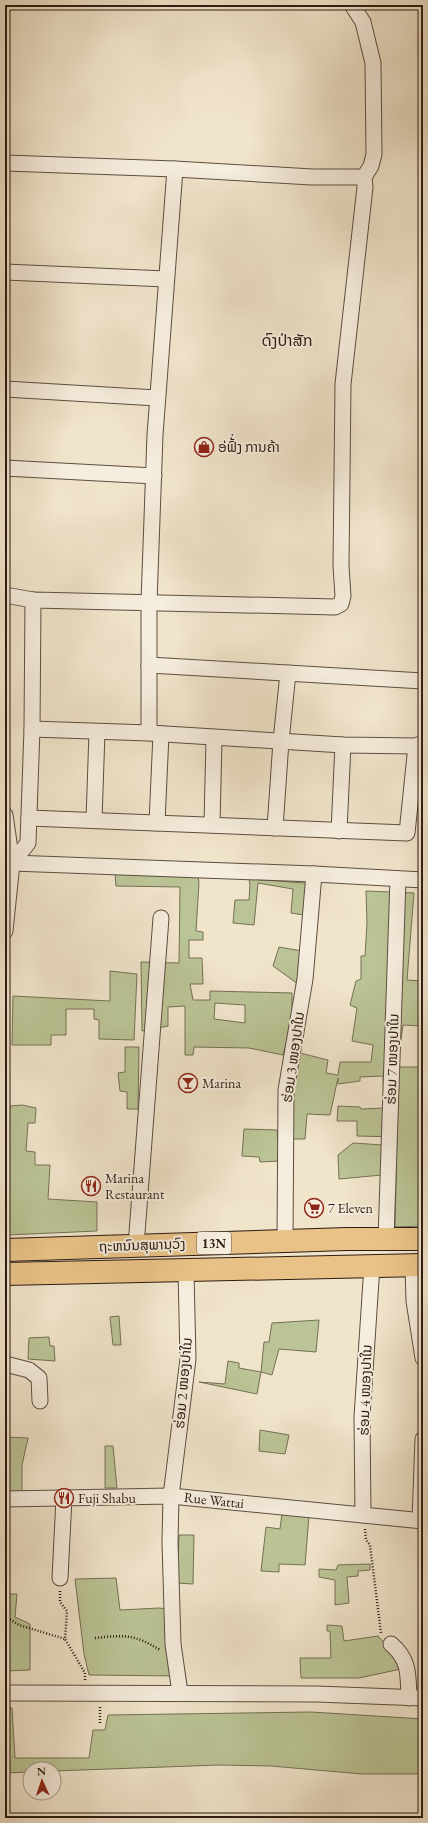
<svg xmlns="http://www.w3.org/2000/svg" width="428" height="1823" font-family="'EB Garamond','Noto Sans Lao',serif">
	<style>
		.green { fill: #bbc496; stroke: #747054; fill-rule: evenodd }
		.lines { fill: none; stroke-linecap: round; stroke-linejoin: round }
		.minor-casing { stroke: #5d4d40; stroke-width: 17 }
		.highway-casing { stroke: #2c1b12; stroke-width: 24 }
		.path { stroke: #2c1b12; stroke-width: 2.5; stroke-dasharray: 1 2; stroke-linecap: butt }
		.minor { stroke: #f5eddd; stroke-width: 15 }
		.highway { stroke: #e8c286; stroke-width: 22 }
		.labels { text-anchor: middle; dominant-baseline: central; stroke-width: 4; stroke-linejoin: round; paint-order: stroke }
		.shield { fill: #f5eddd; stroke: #685a4f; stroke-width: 1 }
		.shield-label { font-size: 13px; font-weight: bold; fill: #2c1b12 }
		.poi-label { font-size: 14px; fill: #2c1b12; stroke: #f5eddd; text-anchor: start }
		.street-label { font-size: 14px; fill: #2c1b12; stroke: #f5eddd }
		.quarter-label { font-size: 16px; fill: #2c1b12; stroke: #f5eddd }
	</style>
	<rect width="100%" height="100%" fill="#f0e4cb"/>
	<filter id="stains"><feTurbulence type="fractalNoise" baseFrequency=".005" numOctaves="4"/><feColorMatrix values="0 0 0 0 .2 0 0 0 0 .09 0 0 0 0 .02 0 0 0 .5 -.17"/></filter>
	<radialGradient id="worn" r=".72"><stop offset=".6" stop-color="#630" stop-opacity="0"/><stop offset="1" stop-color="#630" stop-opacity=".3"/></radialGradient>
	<g class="green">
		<path d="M115,873L198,877L199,882L196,931L203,932V940H189V958H202L203,984H190L193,1000H210V991L292,993V1021L283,1055L249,1048L194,1047L193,1055H185V1006L168,1007V1026L142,1031L141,962L179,963L180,887L116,886ZM215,1003L245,1005V1023L214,1019Z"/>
		<polygon points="249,879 318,884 317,917 291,913 293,889 258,883 254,925 233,923 235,900 249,900 250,885"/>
		<polygon points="366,891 414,893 407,980 423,981 422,1026 403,1025 397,1067 423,1067 423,1226 395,1227 397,1137 357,1136 357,1121 337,1121 338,1106 360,1107 361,1109 384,1108 383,1076 360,1077 360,1081 338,1084 338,1078 330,1115 307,1114 305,1139 291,1139 291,1090 296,1052 328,1060 326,1073 338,1075 340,1062 371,1062 373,1045 352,1041 357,1008 350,1005 356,981 361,979 361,956 365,956 367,923"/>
		<polygon points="279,947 302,951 298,984 273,966"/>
		<polygon points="110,971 137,974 134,1040 99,1039 99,1020 94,1019 94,1009 66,1009 66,1035 51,1035 51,1045 12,1045 13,996 110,1001"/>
		<polygon points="125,1047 139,1047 138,1109 127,1109 127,1092 120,1091 118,1073 125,1072"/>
		<polygon points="22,1105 36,1108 35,1123 28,1123 26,1151 35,1152 35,1165 50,1165 48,1199 97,1202 97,1231 7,1235 5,1228 5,1181 10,1106"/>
		<polygon points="244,1129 277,1130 280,1161 260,1162 259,1157 242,1156"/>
		<polygon points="353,1143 383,1145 382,1175 339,1179 338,1155"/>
		<polygon points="119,1316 121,1345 113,1345 110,1317"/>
		<polygon points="319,1320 316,1352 279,1349 272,1375 261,1372 257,1394 199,1382 225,1384 228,1361 239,1363 239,1368 261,1372 264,1342 269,1342 272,1323"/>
		<polygon points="49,1337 50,1346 54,1346 55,1361 28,1359 29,1338"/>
		<polygon points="260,1430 289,1435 285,1454 259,1451"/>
		<polygon points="5,1437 28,1438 22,1465 22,1492 5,1492"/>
		<polygon points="105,1446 113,1446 117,1488 105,1488"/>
		<polygon points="282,1513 309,1516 305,1565 279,1564 279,1572 261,1571 266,1527 280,1529"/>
		<polygon points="179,1535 194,1535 193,1584 177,1583"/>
		<polygon points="370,1564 370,1570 358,1571 358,1576 347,1577 349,1603 335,1605 335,1580 319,1577 319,1569 336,1570 338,1565"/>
		<polygon points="116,1578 120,1610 159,1608 175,1610 181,1676 89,1675 84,1654 75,1579"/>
		<polygon points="5,1594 17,1594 15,1617 30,1624 30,1670 5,1671"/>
		<polygon points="327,1625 342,1626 344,1641 378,1636 396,1656 401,1669 359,1678 301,1678 300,1658 331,1658 330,1631 327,1631"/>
		<polygon points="12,1708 15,1758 89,1758 93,1730 105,1730 108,1715 311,1712 423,1719 423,1774 362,1774 271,1766 219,1765 54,1771 54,1769 30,1769 30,1772 5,1773 5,1709"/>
	</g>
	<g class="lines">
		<g class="minor-casing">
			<g id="minor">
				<polyline points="5,163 175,169 312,177 364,177"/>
				<polyline points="5,272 166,279"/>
				<polyline points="5,389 157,398"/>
				<polyline points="5,468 154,476"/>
				<polyline points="5,595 33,600 335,607 341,604 343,596 341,566 343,384 365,187 364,177 371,166 374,154 373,63 363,22 352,5"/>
				<polyline points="149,665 423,681"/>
				<polyline points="32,729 149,733 343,745 416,746 423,743"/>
				<polyline points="149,733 149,602 155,435 175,169"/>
				<polyline points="5,815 12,863 5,931"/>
				<polyline points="29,818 407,833 416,746"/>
				<polyline points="94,820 97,732"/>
				<polyline points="157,823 161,734"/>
				<polyline points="212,825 214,739"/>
				<polyline points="275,828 281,741 288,673"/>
				<polyline points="339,831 343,745"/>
				<polyline points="12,863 314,874 423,880"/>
				<polyline points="12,863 28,843 32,729 33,600"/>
				<polyline points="386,1239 398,879"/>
				<polyline points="285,1241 286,1090 305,979 314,874"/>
				<polyline points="136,1246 161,918"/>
				<polyline points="413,1265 414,1301 423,1358"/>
				<polyline points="5,1364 29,1370 39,1378 40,1401"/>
				<polyline points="5,1499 171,1496 423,1521"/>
				<polyline points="363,1515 362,1417 372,1265"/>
				<polyline points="420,1520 423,1439"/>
				<polyline points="60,1578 64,1498"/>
				<path d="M391,1644C410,1660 408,1675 409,1698"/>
				<polyline points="5,1693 316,1694 423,1698"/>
				<polyline points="180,1693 173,1644 170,1542 171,1496 188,1359 186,1271"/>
			</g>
		</g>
		<g class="highway-casing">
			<g id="highway">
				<polyline points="5,1250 347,1239 423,1239"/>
				<polyline points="5,1274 423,1265"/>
			</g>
		</g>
		<g class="path">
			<polyline points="365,1529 366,1540 370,1545 381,1633"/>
			<polyline points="60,1591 60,1602 67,1611 65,1639 85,1673 85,1680"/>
			<polyline points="5,1616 19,1625 65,1639"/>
			<path d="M95,1638C125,1635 134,1634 160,1650"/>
			<polyline points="100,1707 100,1723"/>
		</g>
		<use href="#minor" class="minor"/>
		<use href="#highway" class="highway"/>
	</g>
	<defs>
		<g id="shop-ring" transform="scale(1)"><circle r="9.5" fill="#f5eddd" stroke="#8f2418" stroke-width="1.5"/><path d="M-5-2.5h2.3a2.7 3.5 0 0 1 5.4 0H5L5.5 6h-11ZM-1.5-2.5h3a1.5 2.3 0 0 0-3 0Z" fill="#8f2418"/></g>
		<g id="bar-ring" transform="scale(1)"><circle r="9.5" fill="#f5eddd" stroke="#8f2418" stroke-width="1.5"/><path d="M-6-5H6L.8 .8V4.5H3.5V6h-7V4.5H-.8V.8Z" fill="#8f2418"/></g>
		<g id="restaurant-ring" transform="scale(1)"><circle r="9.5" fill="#f5eddd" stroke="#8f2418" stroke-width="1.5"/><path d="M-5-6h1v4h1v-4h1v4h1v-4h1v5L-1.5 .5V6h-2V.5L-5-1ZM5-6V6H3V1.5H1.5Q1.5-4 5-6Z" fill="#8f2418"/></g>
		<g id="supermarket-ring" transform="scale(1)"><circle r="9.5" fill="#f5eddd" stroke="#8f2418" stroke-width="1.5"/><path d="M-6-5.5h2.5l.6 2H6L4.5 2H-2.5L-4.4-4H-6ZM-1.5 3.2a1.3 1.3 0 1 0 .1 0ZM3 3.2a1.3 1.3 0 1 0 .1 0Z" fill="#8f2418"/></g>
	</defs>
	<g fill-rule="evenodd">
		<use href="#shop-ring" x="204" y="447"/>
		<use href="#bar-ring" x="188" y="1083"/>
		<use href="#restaurant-ring" x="91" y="1186"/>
		<use href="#supermarket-ring" x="314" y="1208"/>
		<use href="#restaurant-ring" x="64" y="1498"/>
	</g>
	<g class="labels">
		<rect class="shield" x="197" y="1232" width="34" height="22" rx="3"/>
		<g class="shield-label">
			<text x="214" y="1243">13N</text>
		</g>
		<g class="poi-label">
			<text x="218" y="447">ອ່ຟົ້່ງ ການຄ້າ</text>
			<text x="202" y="1083">Marina</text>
			<text x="105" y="1178">Marina<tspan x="105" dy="16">Restaurant</tspan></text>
			<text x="328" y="1208">7 Eleven</text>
			<text x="78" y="1498">Fuji Shabu</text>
		</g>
		<g class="street-label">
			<text transform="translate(293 1057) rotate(-82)">ຮ່ອມ 3 ໜອງປາໃນ</text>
			<text transform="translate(392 1059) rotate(-88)">ຮ່ອມ 7 ໜອງປາໃນ</text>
			<text transform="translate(142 1245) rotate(-2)">ຖະຫນົນສຸພານຸວົງ</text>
			<text transform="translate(183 1383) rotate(-85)">ຮ່ອມ 2 ໜອງປາໃນ</text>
			<text transform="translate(365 1390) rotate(-88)">ຮ່ອມ 4 ໜອງປາໃນ</text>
			<text transform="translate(214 1500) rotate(6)">Rue Wattai</text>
		</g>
		<g class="quarter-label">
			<text x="287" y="340">ດົງປ່າສັກ</text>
		</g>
	</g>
	<rect width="428" height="1823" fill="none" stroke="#f0e4cb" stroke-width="20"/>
	<rect x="6" y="6" width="416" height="1811" fill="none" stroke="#2c1b12" stroke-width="2"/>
	<rect x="10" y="10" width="408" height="1803" fill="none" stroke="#2c1b12"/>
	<g transform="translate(42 1781) rotate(357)"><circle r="19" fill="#f5eddd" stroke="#a5998c"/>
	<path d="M0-3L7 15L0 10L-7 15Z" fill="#8f2418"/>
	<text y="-6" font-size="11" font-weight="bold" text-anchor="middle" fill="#2c1b12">N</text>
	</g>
	<rect width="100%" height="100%" filter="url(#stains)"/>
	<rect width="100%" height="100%" fill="url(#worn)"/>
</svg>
